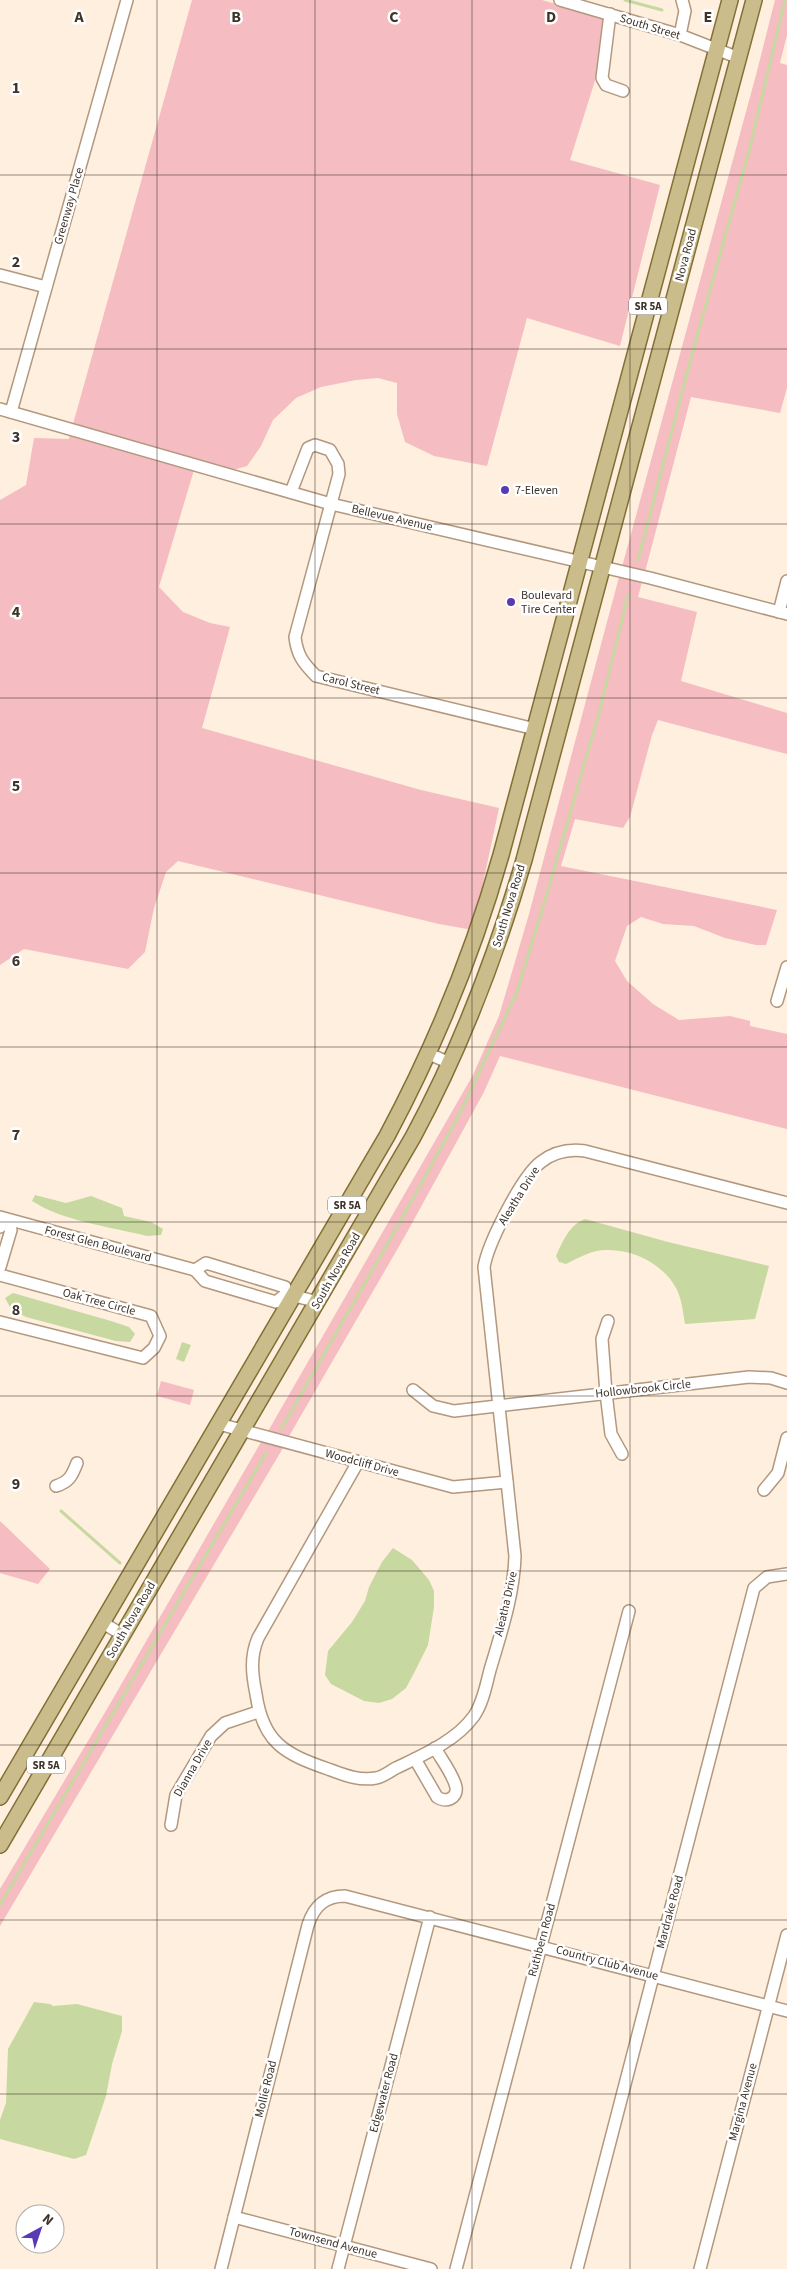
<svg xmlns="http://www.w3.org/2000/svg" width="787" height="2269" font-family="'Source Sans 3',sans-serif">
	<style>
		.green { fill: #f5bcc2 }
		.water { fill: #c7d8a1 }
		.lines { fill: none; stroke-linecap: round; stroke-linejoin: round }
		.stream { stroke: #c7d8a1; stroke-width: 3 }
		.minor-casing { stroke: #b2987f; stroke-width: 14 }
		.major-casing { stroke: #827037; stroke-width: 18 }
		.minor { stroke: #fff; stroke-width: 11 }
		.major { stroke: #cabd8b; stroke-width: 15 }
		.grid { fill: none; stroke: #3e3329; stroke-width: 1; stroke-opacity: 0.55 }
		.poi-dot { fill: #593ab2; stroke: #fff; stroke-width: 2 }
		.labels { text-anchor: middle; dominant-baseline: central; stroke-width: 5; stroke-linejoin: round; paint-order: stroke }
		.shield { fill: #fff; stroke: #787069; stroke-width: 1 }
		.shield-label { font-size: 11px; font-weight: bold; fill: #3e3329 }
		.street-label { font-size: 12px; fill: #3e3329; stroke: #fff }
		.poi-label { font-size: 12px; fill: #3e3329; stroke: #fff; text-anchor: start }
		.grid-label { font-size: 16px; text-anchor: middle; font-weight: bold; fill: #3e3329; stroke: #fff; stroke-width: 5; stroke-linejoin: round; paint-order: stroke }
	</style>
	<rect width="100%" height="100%" fill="#ffefde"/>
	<g class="green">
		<polygon points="192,0 542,0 604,18 598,71 570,160 660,185 620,346 527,318 487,466 434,456 405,442 397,414 397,383 378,378 356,380 321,387 296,398 273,420 261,446 247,466 233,470 73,424"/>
		<polygon points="775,0 787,0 787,35 780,63 787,65 787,388 780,413 691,397 645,572 622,567 756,75"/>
		<polygon points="70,434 194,470 159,587 183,612 210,623 230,627 202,728 421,790 499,808 473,930 439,924 178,861 166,872 154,908 145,952 128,969 24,949 0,965 0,500 26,485 34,438 69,439"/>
		<polygon points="619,577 642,582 638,597 697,612 681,681 787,713 787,754 658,720 652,735 630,817 623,828 575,819 561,866 777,910 766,945 756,945 725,938 694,926 663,924 641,917 627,926 615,961 627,981 653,1004 679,1020 730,1016 750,1021 750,1026 787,1034 787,1129 500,1056 484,1092 405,1236 288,1438 267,1433 473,1075 499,1016 529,914"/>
		<polygon points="161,1381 194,1390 190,1405 157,1396"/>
		<polygon points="261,1442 283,1448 0,1926 0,1889 107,1709"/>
		<polygon points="0,1521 50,1569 38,1584 0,1573"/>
	</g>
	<g class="water">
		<path d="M35,1195L66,1203L91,1196L122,1208L124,1216L151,1222L163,1229L161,1235L147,1236C111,1227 63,1221 32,1201Z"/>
		<path d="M585,1219L668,1242L769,1266L755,1319L685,1324C683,1313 682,1300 677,1290C665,1265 634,1249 606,1250C592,1250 578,1258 566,1264L559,1262L556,1256C563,1241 569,1225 585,1219Z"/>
		<polygon points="13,1293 111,1321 129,1327 135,1334 130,1342 116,1341 26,1317 11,1309 5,1298"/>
		<polygon points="182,1342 191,1345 184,1362 176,1359"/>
		<polygon points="393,1548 412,1560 429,1580 434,1591 434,1607 428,1645 415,1671 406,1688 392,1699 379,1703 364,1701 331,1684 325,1675 328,1651 352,1622 365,1601 369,1587 382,1562"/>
		<polygon points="34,2002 50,2004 53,2006 77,2004 122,2016 122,2031 112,2064 106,2096 86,2155 74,2159 0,2139 0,2120 6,2103 8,2049"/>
	</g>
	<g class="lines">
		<g class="stream">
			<polyline points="625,0 662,10"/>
			<polyline points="638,560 692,354 749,151 785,0"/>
			<polyline points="281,1429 400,1222 459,1115 516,994 543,907 599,713 628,595"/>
			<polyline points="61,1511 120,1563"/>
			<polyline points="0,1905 266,1453"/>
		</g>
		<g class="minor-casing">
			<g id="minor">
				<polyline points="560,0 680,35 739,58"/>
				<polyline points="610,14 602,78 606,85 623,91"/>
				<polyline points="680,35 685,11 682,0"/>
				<polyline points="0,275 46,287"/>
				<polyline points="0,409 331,504 650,578 787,614"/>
				<polyline points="11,412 127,0"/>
				<path d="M291,492L308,448L315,445L330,450L338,464L339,474L295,637C297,655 303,663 316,676L535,729"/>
				<polyline points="779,612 787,581"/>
				<polyline points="777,1001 787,967"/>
				<polyline points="429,1054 450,1063"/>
				<polyline points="0,1217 195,1270"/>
				<polyline points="0,1227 8,1220 11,1230 0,1267"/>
				<polygon points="206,1263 285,1287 286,1294 276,1302 205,1281 195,1270"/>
				<polyline points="0,1275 151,1316 160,1336 154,1348 143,1358 0,1322"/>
				<polyline points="287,1294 318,1302"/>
				<polyline points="608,1321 602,1339 606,1393 611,1434 622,1454"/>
				<polyline points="413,1390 433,1406 454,1411 749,1377 771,1378 787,1383"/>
				<polyline points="219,1424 453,1487 507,1482"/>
				<path d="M358,1462L258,1638C250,1657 252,1674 256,1694C263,1743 285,1754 328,1769C344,1775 359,1781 376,1778C383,1777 390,1771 396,1768C423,1755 456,1741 474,1716C483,1703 486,1685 490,1670C501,1633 514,1594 515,1556L484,1267C488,1243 522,1176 541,1162C554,1152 570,1149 585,1151L787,1203"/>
				<path d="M56,1486C69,1482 72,1476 77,1463"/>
				<polyline points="764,1490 778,1473 787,1438"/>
				<polyline points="103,1623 123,1635"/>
				<path d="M415,1759L437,1797C445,1803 458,1799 456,1787C453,1774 441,1759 435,1748"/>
				<polyline points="171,1825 176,1795 211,1736 225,1723 258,1712"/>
				<polyline points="234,2217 431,2269"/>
				<path d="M221,2269L308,1925C314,1906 325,1896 345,1896L787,2011"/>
				<polyline points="338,2269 430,1917"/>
				<polyline points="456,2269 629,1611"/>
				<polyline points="577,2269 754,1588 767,1577 787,1574"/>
				<polyline points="700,2269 787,1935"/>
			</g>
		</g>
		<g class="major-casing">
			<g id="major">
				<path d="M0,1797L387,1136C435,1046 473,954 501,855L730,0"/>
				<path d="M0,1845L413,1137C461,1048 496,956 524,860L754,0"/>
			</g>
		</g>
		<use href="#minor" class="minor"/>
		<use href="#major" class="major"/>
	</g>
	<path class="grid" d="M157,0V2269M315,0V2269M472,0V2269M630,0V2269M0,175H787M0,349H787M0,524H787M0,698H787M0,873H787M0,1047H787M0,1222H787M0,1396H787M0,1571H787M0,1745H787M0,1920H787M0,2094H787"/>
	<g class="poi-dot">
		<circle cx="505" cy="490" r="5"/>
		<circle cx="511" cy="602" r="5"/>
	</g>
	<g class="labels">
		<g class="shield">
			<rect x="629" y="297.5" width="38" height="17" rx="4"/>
			<rect x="328" y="1196.5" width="38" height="17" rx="4"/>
			<rect x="27" y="1756.5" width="38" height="17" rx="4"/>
		</g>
		<g class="shield-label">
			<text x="648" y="306">SR 5A</text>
			<text x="347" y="1205">SR 5A</text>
			<text x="46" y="1765">SR 5A</text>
		</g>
		<g class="street-label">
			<text transform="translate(650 27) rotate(17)">South Street</text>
			<text transform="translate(69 206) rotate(-74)">Greenway Place</text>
			<text transform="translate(686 255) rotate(-75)">Nova Road</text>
			<text transform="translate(392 518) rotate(13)">Bellevue Avenue</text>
			<text transform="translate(351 684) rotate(14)">Carol Street</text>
			<text transform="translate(509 906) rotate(-73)">South Nova Road</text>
			<text transform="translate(519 1196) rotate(-58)">Aleatha Drive</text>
			<text transform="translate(98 1244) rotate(15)">Forest Glen Boulevard</text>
			<text transform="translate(336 1271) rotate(-60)">South Nova Road</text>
			<text transform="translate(99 1302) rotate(15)">Oak Tree Circle</text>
			<text transform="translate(643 1389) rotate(-6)">Hollowbrook Circle</text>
			<text transform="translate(362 1463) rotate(15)">Woodcliff Drive</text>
			<text transform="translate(506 1604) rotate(-77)">Aleatha Drive</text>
			<text transform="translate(131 1620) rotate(-60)">South Nova Road</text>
			<text transform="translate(193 1768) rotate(-60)">Dianna Drive</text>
			<text transform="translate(670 1912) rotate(-75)">Mardrake Road</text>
			<text transform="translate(542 1940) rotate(-75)">Ruthbern Road</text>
			<text transform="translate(607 1963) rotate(15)">Country Club Avenue</text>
			<text transform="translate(266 2089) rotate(-76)">Mollie Road</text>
			<text transform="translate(384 2093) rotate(-75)">Edgewater Road</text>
			<text transform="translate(743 2102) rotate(-75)">Margina Avenue</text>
			<text transform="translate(333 2243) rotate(15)">Townsend Avenue</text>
		</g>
		<g class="poi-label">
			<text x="515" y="490">7-Eleven</text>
			<text x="521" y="595">Boulevard<tspan x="521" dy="14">Tire Center</tspan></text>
		</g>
	</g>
	<g class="grid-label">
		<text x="79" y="22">A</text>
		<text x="236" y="22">B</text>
		<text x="394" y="22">C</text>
		<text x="551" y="22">D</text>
		<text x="708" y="22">E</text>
		<text x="16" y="93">1</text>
		<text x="16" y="267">2</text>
		<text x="16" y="442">3</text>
		<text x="16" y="617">4</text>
		<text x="16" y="791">5</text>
		<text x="16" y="966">6</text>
		<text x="16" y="1140">7</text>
		<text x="16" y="1315">8</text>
		<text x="16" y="1489">9</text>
	</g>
	<g transform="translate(40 2229) rotate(40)"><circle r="24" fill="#ffffff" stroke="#b2ada9"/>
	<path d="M0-4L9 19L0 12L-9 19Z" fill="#593ab2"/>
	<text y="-8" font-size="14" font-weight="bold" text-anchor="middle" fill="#3e3329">N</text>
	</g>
</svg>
